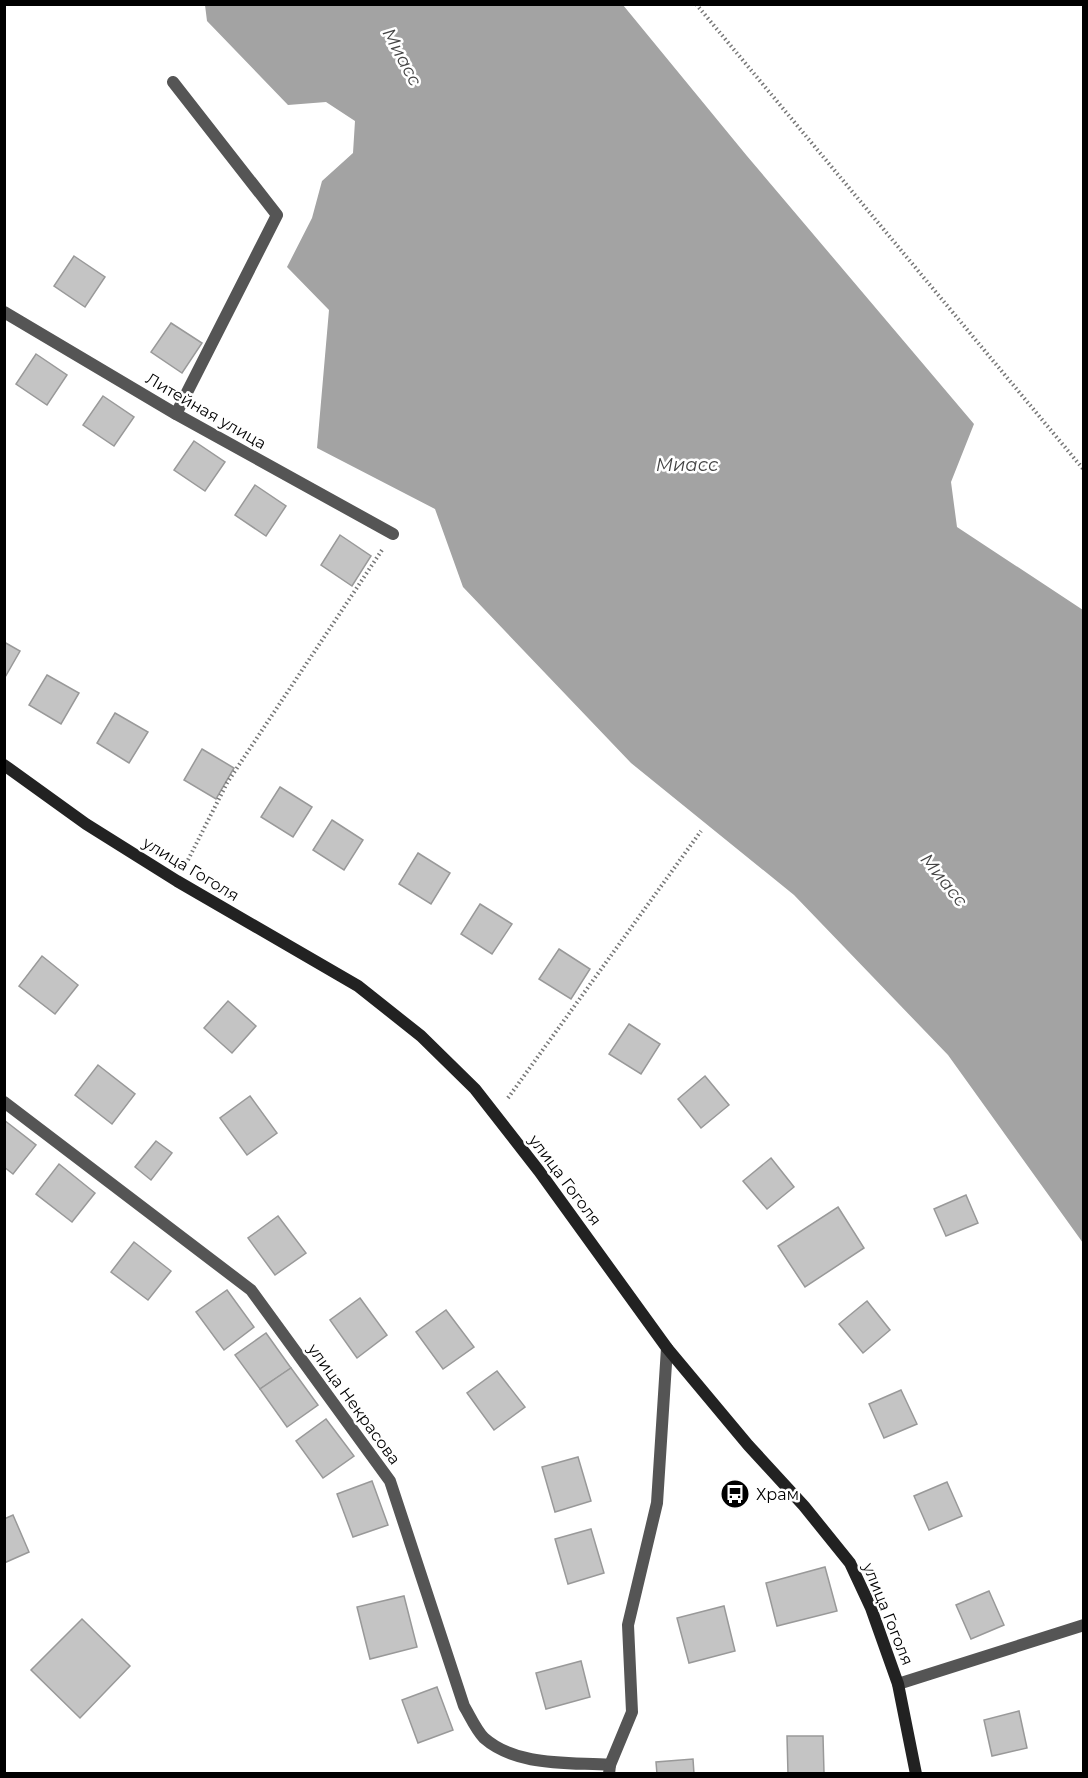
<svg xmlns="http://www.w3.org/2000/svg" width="1088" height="1778" font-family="Montserrat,sans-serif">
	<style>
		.water { fill: #a3a3a3 }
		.building { fill: #c4c4c4; stroke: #999; stroke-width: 1.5 }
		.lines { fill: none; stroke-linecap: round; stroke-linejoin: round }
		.path { stroke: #777; stroke-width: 4; stroke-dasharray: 1.5 3; stroke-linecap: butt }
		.lane { stroke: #555; stroke-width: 12 }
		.street { stroke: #555; stroke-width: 12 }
		.secondary { stroke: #222; stroke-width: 12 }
		.labels { text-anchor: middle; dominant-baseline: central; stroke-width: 5; stroke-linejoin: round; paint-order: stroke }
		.street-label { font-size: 16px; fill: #000; stroke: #fff }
		.poi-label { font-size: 16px; fill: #000; stroke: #fff; text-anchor: start }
		.water-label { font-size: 18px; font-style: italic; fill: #444; stroke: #fff }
	</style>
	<rect width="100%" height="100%" fill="#fff"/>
	<polygon class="water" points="205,5 623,5 747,156 974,424 951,482 957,527 1083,610 1083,1243 948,1055 794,895 631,763 463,587 435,509 317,448 329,310 287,267 312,218 322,181 353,153 355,121 326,102 288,105 207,21"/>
	<g class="building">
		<polygon points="74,256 105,277 85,307 54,286"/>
		<polygon points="171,323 202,343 182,373 151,352"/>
		<polygon points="36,354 67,375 47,405 16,384"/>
		<polygon points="103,396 134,417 114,446 83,425"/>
		<polygon points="194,441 225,462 205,491 174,470"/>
		<polygon points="255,485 286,506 266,536 235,515"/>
		<polygon points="340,535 371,556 352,586 321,565"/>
		<polygon points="4,642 20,651 4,679"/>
		<polygon points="47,675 79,693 61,724 29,705"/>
		<polygon points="115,713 148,732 129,763 97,743"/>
		<polygon points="202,749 234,768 216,799 184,780"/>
		<polygon points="280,787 312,807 293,837 261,817"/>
		<polygon points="332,820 363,840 344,870 313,850"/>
		<polygon points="418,853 450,873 431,904 399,884"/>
		<polygon points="480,904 512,924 492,954 461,934"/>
		<polygon points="559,949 590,969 571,999 539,979"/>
		<polygon points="42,956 78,985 55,1014 19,986"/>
		<polygon points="228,1001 256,1026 232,1053 204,1028"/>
		<polygon points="629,1024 660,1044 641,1074 609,1054"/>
		<polygon points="98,1065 135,1094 112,1124 75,1095"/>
		<polygon points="705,1076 729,1105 701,1128 678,1099"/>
		<polygon points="250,1096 277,1133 247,1155 220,1118"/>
		<polygon points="4,1120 36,1145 13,1174 4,1167"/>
		<polygon points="156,1141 172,1153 151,1180 135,1167"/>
		<polygon points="771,1158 794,1187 767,1209 743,1181"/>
		<polygon points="59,1164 95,1193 72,1222 36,1194"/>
		<polygon points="966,1195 978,1223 946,1236 934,1209"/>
		<polygon points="838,1207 864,1248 805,1287 778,1246"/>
		<polygon points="278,1216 306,1253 275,1275 248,1238"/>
		<polygon points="134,1242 171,1271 148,1300 111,1272"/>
		<polygon points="227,1290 254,1327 224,1350 196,1312"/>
		<polygon points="360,1298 387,1335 357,1358 330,1320"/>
		<polygon points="867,1301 890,1330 863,1353 839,1324"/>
		<polygon points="446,1310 474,1347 443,1369 416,1332"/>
		<polygon points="266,1333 291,1368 260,1389 235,1355"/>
		<polygon points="291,1368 318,1405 287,1427 260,1389"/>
		<polygon points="497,1371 525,1407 494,1430 467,1393"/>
		<polygon points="901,1390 917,1424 884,1438 869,1404"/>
		<polygon points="326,1419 354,1456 323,1478 296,1441"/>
		<polygon points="578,1457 591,1501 555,1512 542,1467"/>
		<polygon points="372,1481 388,1525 353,1537 337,1494"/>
		<polygon points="947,1482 962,1516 929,1530 914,1496"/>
		<polygon points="13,1515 29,1552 4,1563 4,1519"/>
		<polygon points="591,1529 604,1573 568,1584 555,1539"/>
		<polygon points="825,1567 837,1611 777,1626 766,1583"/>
		<polygon points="989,1591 1004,1625 971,1639 956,1605"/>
		<polygon points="404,1596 417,1647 370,1659 357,1607"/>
		<polygon points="724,1606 735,1651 689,1663 677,1618"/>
		<polygon points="82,1619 130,1666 80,1718 31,1670"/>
		<polygon points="581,1661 590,1697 546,1709 536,1673"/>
		<polygon points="437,1687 453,1730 418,1743 402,1700"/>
		<polygon points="1019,1711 1027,1748 992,1756 984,1720"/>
		<polygon points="787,1736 823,1736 824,1773 788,1774"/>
		<polygon points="693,1759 694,1774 657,1774 656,1762"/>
	</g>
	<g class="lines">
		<g class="path">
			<polyline points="696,4 1084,470"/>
			<polyline points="186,864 227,783 382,550"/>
			<polyline points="508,1098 701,831"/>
		</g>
		<g class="lane">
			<polyline points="173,82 277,215 176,414"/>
			<polyline points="898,1684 1084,1625"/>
		</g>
		<g class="street">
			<polyline points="4,312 176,414 393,534"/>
			<path d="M4,1102L251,1290L390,1481L464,1706C470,1716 476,1730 484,1738C517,1767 569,1762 610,1765L609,1774"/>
			<polyline points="610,1765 632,1712 628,1625 657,1503 667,1348"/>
		</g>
		<polyline class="secondary" points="4,765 86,824 177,881 358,986 421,1036 475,1089 539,1171 667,1348 748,1445 804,1506 850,1563 871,1608 898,1684 916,1774"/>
	</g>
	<defs>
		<g id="bus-disc" transform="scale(1.5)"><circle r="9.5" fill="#000" stroke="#fff"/><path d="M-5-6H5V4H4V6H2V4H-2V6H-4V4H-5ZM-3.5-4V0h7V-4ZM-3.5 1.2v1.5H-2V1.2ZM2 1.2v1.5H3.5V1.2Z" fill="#fff"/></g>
	</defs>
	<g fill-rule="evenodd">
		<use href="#bus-disc" x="735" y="1494"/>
	</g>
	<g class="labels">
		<g class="street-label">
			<text transform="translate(206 411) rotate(30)">Литейная улица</text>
			<text transform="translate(191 869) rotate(31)">улица Гоголя</text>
			<text transform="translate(565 1180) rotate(53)">улица Гоголя</text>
			<text transform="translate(354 1404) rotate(54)">улица Некрасова</text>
			<text transform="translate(888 1614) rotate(68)">улица Гоголя</text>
		</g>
		<g class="poi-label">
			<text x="756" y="1494">Храм</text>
		</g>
		<g class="water-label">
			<text transform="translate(402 57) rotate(62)">Миасс</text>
			<text x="687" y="465">Миасс</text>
			<text transform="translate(944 880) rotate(51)">Миасс</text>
		</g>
	</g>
	<rect width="1088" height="1778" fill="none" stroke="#000000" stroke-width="12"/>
</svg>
